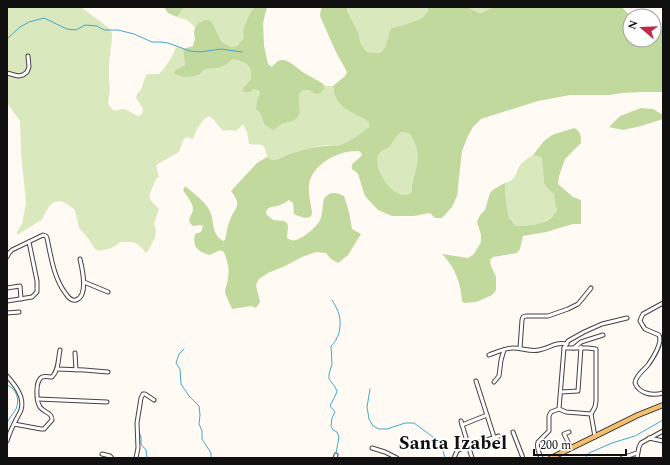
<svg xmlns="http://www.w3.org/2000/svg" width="670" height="465" font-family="Spectral,serif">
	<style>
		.green { fill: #dae9bd }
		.forest { fill: #c1d99d; fill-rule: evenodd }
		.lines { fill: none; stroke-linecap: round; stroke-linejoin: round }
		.stream { stroke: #43a8c9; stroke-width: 1 }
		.minor-casing { stroke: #434343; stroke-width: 5 }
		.primary-casing { stroke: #212121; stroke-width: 6 }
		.minor { stroke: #fff; stroke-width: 3 }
		.primary { stroke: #f3be6e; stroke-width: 4.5 }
		.labels { text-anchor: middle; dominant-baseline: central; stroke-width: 4; stroke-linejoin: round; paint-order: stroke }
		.district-label { font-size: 19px; font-weight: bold; fill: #101010; stroke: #fff }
	</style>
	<rect width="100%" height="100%" fill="#fffaf3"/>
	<g class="green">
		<path d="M7,7H81L109,28L112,33V38L109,65V81L110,90L108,103L110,107L114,111C127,107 126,110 138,116L142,114L143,109L136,98L137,94L141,90L146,75L149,74H159C167,66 172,57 176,47L183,49L185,65L175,70L177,75C189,77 196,79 205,69C214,68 226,68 232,59C238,60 247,62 250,68C251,71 251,76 251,79L245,86L250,92L254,89L260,93L257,101L264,124L273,129L282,124L293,121L300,113L299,95L302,90H309L315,94L323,91L325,86H333C334,90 334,95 336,98C342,111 358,114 369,122V127C360,133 351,141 340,145C336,146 332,145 328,145C317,146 305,149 295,152C291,154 274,160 272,160C264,158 268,148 262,145C258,144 253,145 249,144L247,132L243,124L236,131L231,130L223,131L212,118L209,116C200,121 196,131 193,139L186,137L183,140L179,152L156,165L159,177C156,179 155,180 154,184C147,200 148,197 159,209L154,224L156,230L155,238L148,251L146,253C136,241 136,242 120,242C113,249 108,249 98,251L95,249L88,238L79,228L75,210L67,204L61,201L54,202L50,205L43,217V219L17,235V232L22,224L26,203L21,152L20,121L7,103Z"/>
		<polygon points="184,7 254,7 245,23 244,38 237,46 231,47 221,41 217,33 201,21 195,27 187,20 177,17"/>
		<polygon points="347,7 428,7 428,11 421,19 406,24 391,28 385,47 382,53 367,52 361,44 358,32 347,9"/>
		<polygon points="467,7 492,7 492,8 480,13"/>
		<path d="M402,132L410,134C416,144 420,155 417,167C414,176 411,183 412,192C397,205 373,171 378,156C380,150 386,150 390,146C394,141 396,135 402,132Z"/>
		<path d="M532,155L542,158L544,183L547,188L554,194L557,211L555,215L539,224L532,226H516L509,218L506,202L505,183C520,178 514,172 521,164C524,161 528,158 532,155Z"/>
	</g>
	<g class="forest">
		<polygon points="164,7 184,7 177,17 168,13"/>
		<path d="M254,7H267L263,23L264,46L268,64L272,67C275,64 277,60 282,60C289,59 300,71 306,74C312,78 321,81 325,86C323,92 321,94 315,94L309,90H302L299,95L300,113L297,118L293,121L282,124L273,130L264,124L260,112L256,109L257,101L260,92L254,89L250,92H244L243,90L245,86L251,79C251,76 251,71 250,68C247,62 238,60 232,59C225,69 215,68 205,69C204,70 201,73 200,74C193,78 180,78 174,73L175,70L185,65L183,49L193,46L195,39C193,32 194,24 202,21C204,20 206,20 209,20L213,24L221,41L231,47L237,46L244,38C242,25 248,18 254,7Z"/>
		<path d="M323,7H347V10L358,32L361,44L367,52L381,53L385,47L391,28L406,24L421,19L428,11V7H467L480,13L492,8V7H622L630,16V40H654V29L663,31V91L662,92H642L622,93L610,95H570L538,101L481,119L473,127L468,136L462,151L457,196L452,207L442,218H435L430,213L414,216H392L378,210L365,196L358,174L355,171L352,169C350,161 360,161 362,154L359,151C340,150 312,163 309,185C308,191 310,200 311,206C311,207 312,212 312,213C311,222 298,216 294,214L293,203L289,200C286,202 283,204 280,205C273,208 267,205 266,214L273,220L284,221L287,223L288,226L287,238C290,240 293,241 296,240C303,238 317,227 320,220C323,214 322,206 324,199C329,191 336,192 344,196L349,212L352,229L361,234L348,255L338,263L331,259L326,253L316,252L302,257L285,266L268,273L259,279L256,285L260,302L256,308L251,306L232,309C230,303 225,296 225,290C226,286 228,282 228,277C230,269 227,260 224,252L220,250L210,255C198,252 192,247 195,234L201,232L203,226L201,225L193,226C184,219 194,215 193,208C192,202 186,195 183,190L185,186C192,192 203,200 208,208C216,219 209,232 223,241L225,240C227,233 227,226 230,220C235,206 243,207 231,191L257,163L267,157C274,164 282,156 290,154C302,150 315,146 327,146C331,145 336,146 340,145C350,142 360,133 369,127V122C358,114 342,111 336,98C334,95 334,90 333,86L345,76L347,72L335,50L320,16L321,9ZM402,132L410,134C418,148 420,157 415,173C413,180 411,185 412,192C397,205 373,171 378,156C380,150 386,150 390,146C394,141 396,135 402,132Z"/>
		<polygon points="641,108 653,109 663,115 663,119 641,126 623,130 609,127 620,116"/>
		<path d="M574,128C581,131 581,136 581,143L565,159L559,176L558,184L573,197L581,200V224H573L546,232L523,236L520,249L517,253L493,257L490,260L491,266L496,277V290L492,295L476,302L464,303L462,301C461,284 455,267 442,254L468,258L474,254L481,242V235L477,222L480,215L485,210L490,193L494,189L505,183L506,202L509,218L516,226C521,226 527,226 532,225C541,224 553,219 557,211L555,202L554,194L547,188L544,183L542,158L533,155L544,141L552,135Z"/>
	</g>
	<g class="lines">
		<g class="stream">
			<polyline points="7,39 20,27 29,22 44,18 67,29 76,30 85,25 97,26 104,30 118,30 134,34 152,42 161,42 168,43 190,51 200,52 221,49 242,52"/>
			<path d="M332,300C339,311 342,319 339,333C337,338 335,343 331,346L332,364L329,374V379L335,387L337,391L336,394L330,406L335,412L332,418L331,426L333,430L337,432L339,437L336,453"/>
			<polyline points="184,349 179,354 176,363 180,369 181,384 189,396 199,406 200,415 199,424 202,431 202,439 211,453 211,458"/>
			<path d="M7,385C17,389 20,400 16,409C13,414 9,418 7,423"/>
			<polyline points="370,389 367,407 369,419 373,426 379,429 387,429 405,423 414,423 441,443 445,458"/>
			<polyline points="139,432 141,437 141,444 146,450 147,458"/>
			<polyline points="585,458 589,453 612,443 635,436 663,420"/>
		</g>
		<g class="minor-casing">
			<g id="minor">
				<polyline points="7,73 18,76 23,75 27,72 29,67 28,56"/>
				<path d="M7,257L9,253L12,250L43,235L46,236L47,238C51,257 54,279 66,294C68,297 72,301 76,300C89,296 82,268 80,259"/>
				<polyline points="84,282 108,292"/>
				<polyline points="7,288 20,286 21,299"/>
				<polyline points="7,301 32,297 37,292 37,281 29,242"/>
				<path d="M663,303L643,314L641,318L640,321L643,326L645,329L659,335C663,342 653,358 648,365C643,371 636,375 635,383C639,394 653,396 663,393"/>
				<polyline points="7,313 19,312"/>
				<polyline points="520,348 522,320 523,317 526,316 548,316 568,309 578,304 583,298 591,288"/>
				<polyline points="564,348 588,348 596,349 596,401 595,407 591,414 595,437"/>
				<polyline points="574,348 581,342 603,335"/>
				<polyline points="75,353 76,370"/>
				<path d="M489,355C497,352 505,348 513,348C522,348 530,352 539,350C551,348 553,342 567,344"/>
				<polyline points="57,369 84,370 108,372"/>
				<path d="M7,376C15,385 25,397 21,410C19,415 16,419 14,424C11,429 9,435 7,441"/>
				<polyline points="476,381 494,437"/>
				<polyline points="494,382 499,376 501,360 504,350"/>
				<polyline points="561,392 578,391 581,347"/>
				<polyline points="38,399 107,402"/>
				<polyline points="591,414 566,412 559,409 564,348 568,341 584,332 602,324 627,318"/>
				<polyline points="461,421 472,458"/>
				<path d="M14,424L41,429H44L52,420C52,412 44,413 40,407C36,401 35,381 42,377C45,376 49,377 52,377C59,370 58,359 60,350"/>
				<polyline points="462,425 487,415"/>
				<polyline points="513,432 523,458"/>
				<polyline points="569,432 564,434 571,448"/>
				<polyline points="649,438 663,441"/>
				<polyline points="372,448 385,452 397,458"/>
				<polyline points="102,454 110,456 112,458"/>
				<polyline points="136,458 138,448 137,423 141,398 143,394 145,394 154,400"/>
				<polyline points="335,458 336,455"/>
				<polyline points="454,458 457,451 462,448 499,436"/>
				<path d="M541,458C539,452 536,448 538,442L549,431V416L551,412L559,409"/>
				<polyline points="622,458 637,453"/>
				<polyline points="637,458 639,447 641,443 663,431"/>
			</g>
		</g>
		<g class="primary-casing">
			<polyline id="primary" points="551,458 638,415 663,405"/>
		</g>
		<use href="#minor" class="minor"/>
		<use href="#primary" class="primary"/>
	</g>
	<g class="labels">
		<g class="district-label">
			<text x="453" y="443">Santa Izabel</text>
		</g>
	</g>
	<rect width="670" height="465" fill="none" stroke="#101010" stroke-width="16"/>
	<g transform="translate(642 28) rotate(289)"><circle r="19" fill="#ffffff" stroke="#9f9f9f"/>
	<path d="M0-3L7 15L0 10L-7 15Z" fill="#bc2c49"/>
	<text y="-6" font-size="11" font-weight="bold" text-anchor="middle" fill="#101010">N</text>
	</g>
	<path d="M534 449v6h92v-6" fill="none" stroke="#101010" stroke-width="2"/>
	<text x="540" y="449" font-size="12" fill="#101010" stroke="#ffffff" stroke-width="3" paint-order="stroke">200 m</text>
</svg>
